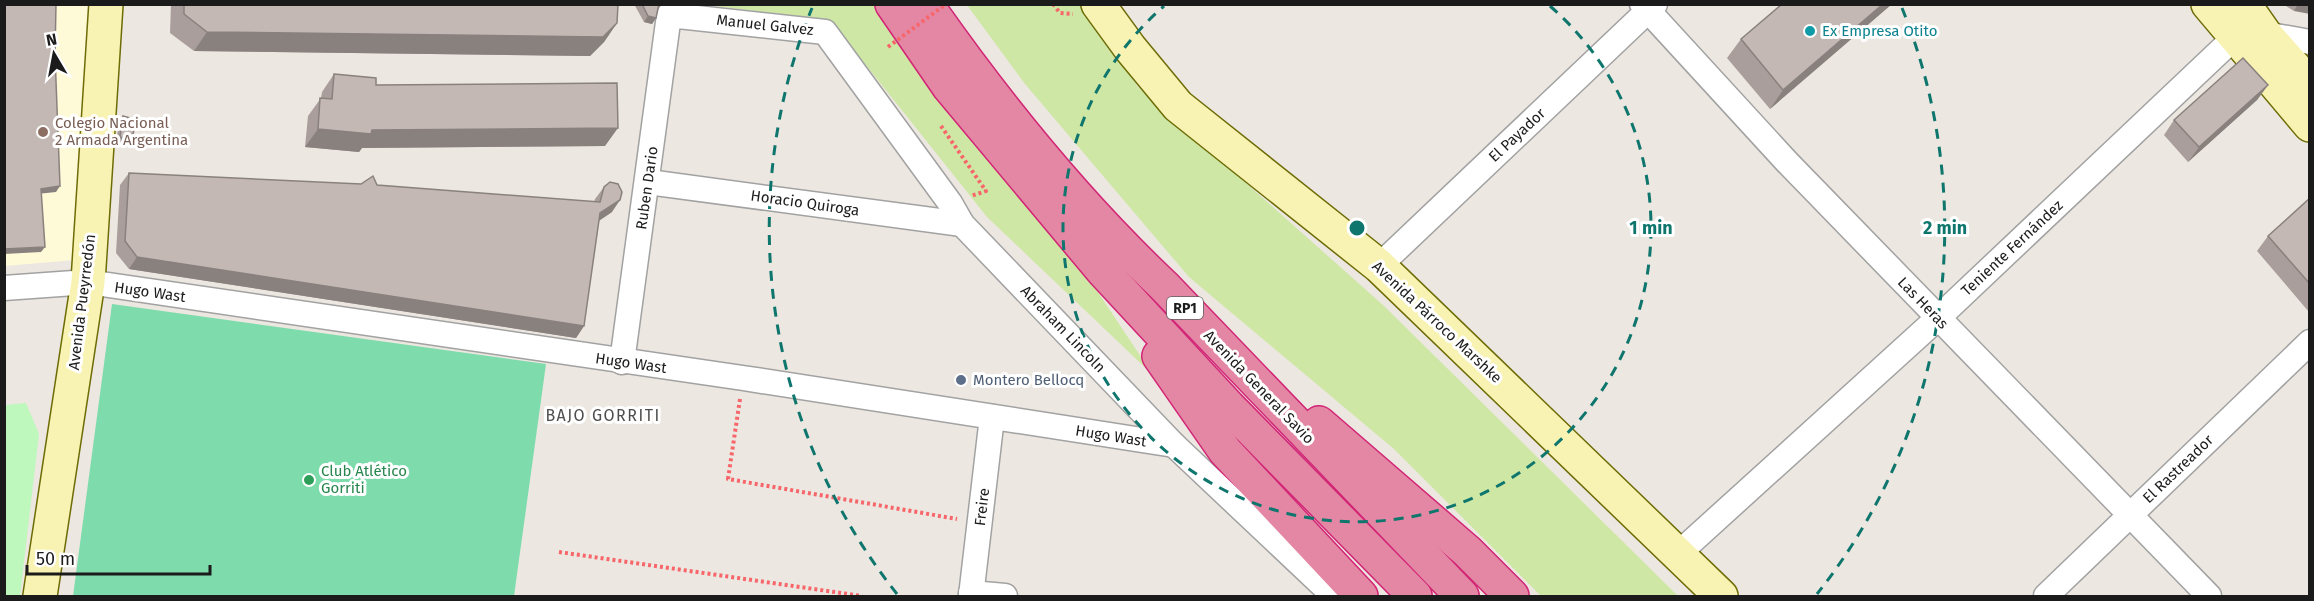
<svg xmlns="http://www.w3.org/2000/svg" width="2314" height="601" font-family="'Fira Sans',sans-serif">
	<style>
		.education { fill: #fef9d7 }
		.grass { fill: #cee7a5 }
		.park { fill: #bef8bc }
		.pitch { fill: #7edcac }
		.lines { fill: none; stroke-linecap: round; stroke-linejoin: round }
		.minor-casing { stroke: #a2a2a2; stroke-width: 27 }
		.secondary-casing { stroke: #6e6c06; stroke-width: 36 }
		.motorway-casing { stroke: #d22576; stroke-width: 36 }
		.path { stroke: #f7666a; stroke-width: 4; stroke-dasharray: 3 3; stroke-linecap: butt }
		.minor { stroke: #fff; stroke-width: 24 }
		.secondary { stroke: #f8f3b3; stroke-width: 33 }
		.motorway { stroke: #e487a4; stroke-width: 33 }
		.path-bridge { stroke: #f7666a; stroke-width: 4; stroke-dasharray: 3 3; stroke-linecap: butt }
		.wall { fill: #a99e9b }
		.shaded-wall { fill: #89817e }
		.building { fill: #c4b8b4; stroke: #89817e; stroke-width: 1.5 }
		.ring { fill: none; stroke: #0f766e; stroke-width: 3; stroke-dasharray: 10 8 }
		.culture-dot { fill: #0f9aa8; stroke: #fff; stroke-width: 2 }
		.education-dot { fill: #8d6e63; stroke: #fff; stroke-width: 2 }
		.service-dot { fill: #5c6f8a; stroke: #fff; stroke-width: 2 }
		.leisure-dot { fill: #2e9e5b; stroke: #fff; stroke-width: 2 }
		.labels { text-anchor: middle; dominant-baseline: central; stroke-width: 6; stroke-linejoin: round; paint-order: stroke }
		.shield { fill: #fff; stroke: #5f5f5f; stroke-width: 1.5 }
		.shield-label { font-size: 14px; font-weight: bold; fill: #1b1b1b }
		.street-label { font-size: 15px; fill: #1b1b1b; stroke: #fff }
		.culture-label { font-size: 15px; fill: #0d838f; stroke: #fff; text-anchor: start }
		.education-label { font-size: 15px; fill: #785e54; stroke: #fff; text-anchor: start }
		.service-label { font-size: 15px; fill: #4e5e75; stroke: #fff; text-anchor: start }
		.leisure-label { font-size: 15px; fill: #27864d; stroke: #fff; text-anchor: start }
		.neighbourhood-label { font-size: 16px; letter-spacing: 1.5px; fill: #4e4e4e; stroke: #fff }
		.centre { fill: #0f766e; stroke: #fff; stroke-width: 3 }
		.ring-label { font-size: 18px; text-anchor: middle; font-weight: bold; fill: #0f766e; stroke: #fff; stroke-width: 6; stroke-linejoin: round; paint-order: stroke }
	</style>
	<rect width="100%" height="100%" fill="#ece7e0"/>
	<polygon class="education" points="5,5 88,5 75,260 5,266"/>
	<g class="grass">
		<polygon points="707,5 875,5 957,118 1064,241 1153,375 987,217 830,20"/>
		<polygon points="967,5 1080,5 1138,87 1383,305 1678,596 1541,596 1394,449 1189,277 1025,84"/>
	</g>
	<polygon class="park" points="26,403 39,434 20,596 5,596 5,405"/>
	<polygon class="pitch" points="112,304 546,364 514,596 73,596"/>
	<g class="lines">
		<g class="minor-casing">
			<g id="minor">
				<polyline points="1642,4 1787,162 2209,596"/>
				<polyline points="648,182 962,224"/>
				<polyline points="1379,266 1655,4"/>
				<polyline points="4,288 88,282 743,378 1174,445"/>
				<polyline points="622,362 669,15 825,32 950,203 962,224 1174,445 1334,596"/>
				<polyline points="1679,553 1938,318 2235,37 2265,34 2310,42"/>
				<polyline points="971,593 1005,596"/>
				<polyline points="971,596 992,417"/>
				<polyline points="2046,596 2310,342"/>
			</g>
		</g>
		<g class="secondary-casing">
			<g id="secondary">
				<polyline points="1098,4 1130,48 1178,106 1379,266 1721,596"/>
				<polyline points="2208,4 2310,125"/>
				<polyline points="2244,4 2265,34 2310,85"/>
				<polyline points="40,596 88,282 106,4"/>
			</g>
		</g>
		<g class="motorway-casing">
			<g id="motorway">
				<polyline points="892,4 949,87 1102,270 1229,407 1415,596"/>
				<path d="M926,4C996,104 1075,202 1164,286L1462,596"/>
				<polyline points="1159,356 1225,451 1361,596"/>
				<polyline points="1319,423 1467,551 1512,596"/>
			</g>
		</g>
		<g class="path">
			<polyline points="1053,4 1060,13 1073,14"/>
			<polyline points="941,126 986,191 971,196"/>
			<polyline points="740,399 728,479 957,519"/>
			<polyline points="559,552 862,596"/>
		</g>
		<use href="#minor" class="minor"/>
		<use href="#secondary" class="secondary"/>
		<use href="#motorway" class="motorway"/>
		<polyline class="path-bridge" points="888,47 946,4"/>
	</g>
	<g class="wall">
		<polygon points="171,4 618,4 617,23 604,42 590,56 194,51 170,33"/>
		<polygon points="634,4 659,4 656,18 652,24 644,22"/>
		<polygon points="1892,4 1770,109 1727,58 1741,39"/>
		<polygon points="2286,4 2310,4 2294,11 2286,6"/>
		<polygon points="334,74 376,85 605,146 362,148 359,152 305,147 308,116 321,98 322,92"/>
		<polygon points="2268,85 2257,100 2188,162 2164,135 2174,120"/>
		<polygon points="123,116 133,134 129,139 122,144 116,142 119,122"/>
		<polygon points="129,173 377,185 594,202 595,199 604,187 612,212 599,221 584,326 576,338 129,269 116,253 120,185"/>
		<polygon points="2310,198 2310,311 2309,312 2257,251 2268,236"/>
	</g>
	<g class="shaded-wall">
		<polygon points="1883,4 1892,4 1770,109 1783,90"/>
		<polygon points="2298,4 2310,4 2310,14 2294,11"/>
		<polygon points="648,16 656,18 652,24 644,22"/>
		<polygon points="617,23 604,42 590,56 194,51 207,32"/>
		<polygon points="2268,85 2257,100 2188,162 2199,147"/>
		<polygon points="618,128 605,146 362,148 359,152 305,147 318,129 372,130"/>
		<polygon points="133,134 129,139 122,144 116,142 120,137"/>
		<polygon points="60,186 56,192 37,194 41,189"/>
		<polygon points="620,200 612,212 592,225 600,213"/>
		<polygon points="45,247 41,252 4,254 4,249"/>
		<polygon points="137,257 584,326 576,338 129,269"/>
	</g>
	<g class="building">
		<polygon points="4,4 56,4 55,55 60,186 41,189 45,247 4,249"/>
		<polygon points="184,4 618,4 617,23 603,37 207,32 184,14"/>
		<polygon points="642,4 659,4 656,18 648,16"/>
		<polygon points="1782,4 1883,4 1783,90 1741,39"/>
		<polygon points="2243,58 2268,85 2199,147 2174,120"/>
		<polygon points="334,74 376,78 376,85 617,83 618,128 372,130 371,134 318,129 320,98 332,99"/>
		<polygon points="123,116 130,118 135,126 133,134 126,138 120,137"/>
		<polygon points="129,173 361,184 373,176 377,185 600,202 604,187 610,182 618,184 622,192 620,200 600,213 584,326 137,257 125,241"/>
		<polygon points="2310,198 2310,284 2268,236"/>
	</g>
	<g class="ring">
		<path d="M1550 6A294 294 0 1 1 1164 6"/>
		<path d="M897 594A588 588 0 0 1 812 8M1902 8A588 588 0 0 1 1817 594"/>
	</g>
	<circle class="culture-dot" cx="1810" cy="31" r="6"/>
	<circle class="education-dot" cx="43" cy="132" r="6"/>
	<circle class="service-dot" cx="961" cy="380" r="6"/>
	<circle class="leisure-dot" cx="309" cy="480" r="6"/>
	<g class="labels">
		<rect class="shield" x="1167" y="297" width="36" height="22" rx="4.5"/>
		<g class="shield-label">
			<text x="1185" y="308">RP1</text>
		</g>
		<g class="street-label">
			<text transform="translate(765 25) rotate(6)">Manuel Galvez</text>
			<text transform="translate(1517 135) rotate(-43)">El Payador</text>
			<text transform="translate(647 188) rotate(-82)">Ruben Dario</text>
			<text transform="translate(805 203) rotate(8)">Horacio Quiroga</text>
			<text transform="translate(2012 248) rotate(-43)">Teniente Fernández</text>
			<text transform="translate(150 292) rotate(8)">Hugo Wast</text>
			<text transform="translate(82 302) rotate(-83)">Avenida Pueyrredón</text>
			<text transform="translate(1923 303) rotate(46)">Las Heras</text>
			<text transform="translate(1437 322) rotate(43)">Avenida Párroco Marshke</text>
			<text transform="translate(1063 329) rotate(46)">Abraham Lincoln</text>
			<text transform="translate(631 363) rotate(8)">Hugo Wast</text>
			<text transform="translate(1259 387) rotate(46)">Avenida General Savio</text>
			<text transform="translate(1111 436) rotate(9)">Hugo Wast</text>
			<text transform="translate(2178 469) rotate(-44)">El Rastreador</text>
			<text transform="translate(982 507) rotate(-83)">Freire</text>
		</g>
		<g class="culture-label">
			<text x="1822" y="31">Ex Empresa Otito</text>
		</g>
		<g class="education-label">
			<text x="55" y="123">Colegio Nacional<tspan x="55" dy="17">2 Armada Argentina</tspan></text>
		</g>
		<g class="service-label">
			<text x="973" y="380">Montero Bellocq</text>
		</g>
		<g class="leisure-label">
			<text x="321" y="471">Club Atlético<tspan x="321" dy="17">Gorriti</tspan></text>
		</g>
		<g class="neighbourhood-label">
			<text x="603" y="415">BAJO GORRITI</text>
		</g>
	</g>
	<circle cx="1357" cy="228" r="9" class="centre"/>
	<g class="ring-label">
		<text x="1651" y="234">1 min</text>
		<text x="1945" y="234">2 min</text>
	</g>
	<rect width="2314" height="601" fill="none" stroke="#1b1b1b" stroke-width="12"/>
	<g transform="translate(54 54) rotate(350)" stroke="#ffffff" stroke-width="4.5" paint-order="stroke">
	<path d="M0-4.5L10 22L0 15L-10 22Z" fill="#1b1b1b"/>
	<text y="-9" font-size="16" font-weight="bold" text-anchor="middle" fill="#1b1b1b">N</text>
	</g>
	<path d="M27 565v9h183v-9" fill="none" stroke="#1b1b1b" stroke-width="3"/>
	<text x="36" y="565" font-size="18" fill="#1b1b1b" stroke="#ffffff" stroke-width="4.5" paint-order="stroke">50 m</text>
</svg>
